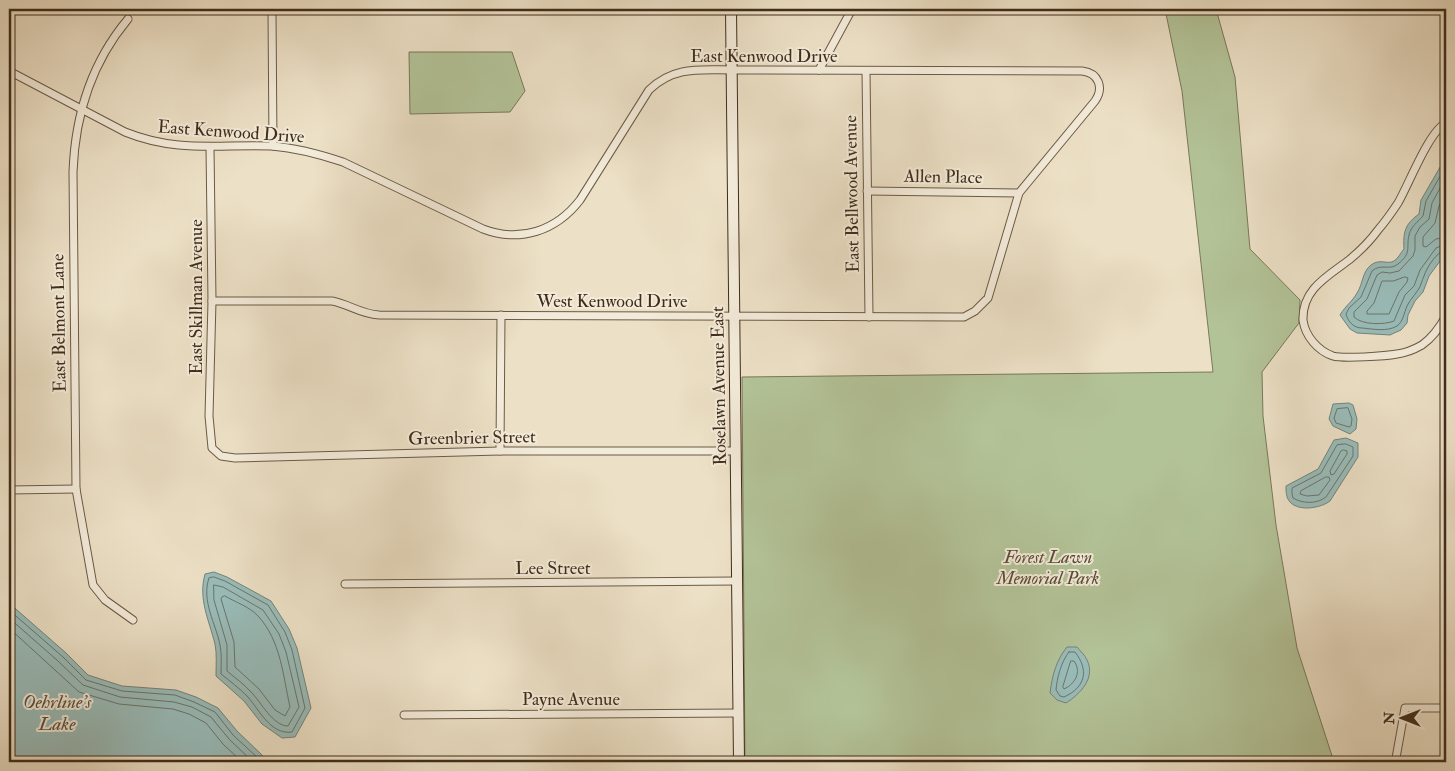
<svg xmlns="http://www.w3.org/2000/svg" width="1455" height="771" font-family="'IM FELL Double Pica',serif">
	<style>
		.green { fill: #b3c398; stroke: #7a7859 }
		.water { fill: #99bcb9; stroke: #758379 }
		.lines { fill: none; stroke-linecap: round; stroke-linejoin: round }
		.shore { stroke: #6c746a; stroke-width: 1 }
		.street-casing { stroke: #6b5a45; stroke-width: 9 }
		.secondary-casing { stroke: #402d1a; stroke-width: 12 }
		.street { stroke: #f3ebda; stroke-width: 7 }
		.secondary { stroke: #f3ebda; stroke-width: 10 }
		.labels { text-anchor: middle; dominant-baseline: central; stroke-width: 4; stroke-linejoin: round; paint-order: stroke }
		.street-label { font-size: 18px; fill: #402d1a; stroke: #f3ebda }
		.park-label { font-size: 18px; font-style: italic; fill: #574b33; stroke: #f3ebda }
		.water-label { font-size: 19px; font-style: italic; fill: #565142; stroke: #f3ebda }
	</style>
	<rect width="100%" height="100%" fill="#ece0c6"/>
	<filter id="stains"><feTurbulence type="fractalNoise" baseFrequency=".004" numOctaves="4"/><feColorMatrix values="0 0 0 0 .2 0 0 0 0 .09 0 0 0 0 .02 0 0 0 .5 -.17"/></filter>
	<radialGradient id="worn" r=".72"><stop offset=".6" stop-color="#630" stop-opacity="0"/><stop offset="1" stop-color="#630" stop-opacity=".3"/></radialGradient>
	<g class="green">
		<polygon points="1165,9 1216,9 1235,77 1250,249 1300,300 1299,323 1262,372 1263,416 1276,525 1297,648 1334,762 745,762 742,377 1213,372 1182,91"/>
		<polygon points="409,52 512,52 525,91 510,112 410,114"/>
	</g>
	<g class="water">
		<path d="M1446,157V253L1429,276L1423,292L1415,301L1408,315L1407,323L1401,330L1390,335L1357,333L1350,329L1340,315C1346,305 1352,302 1357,293C1363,284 1362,272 1371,265C1380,258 1387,265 1394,261C1398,259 1401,252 1404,249C1403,232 1405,224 1419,214L1421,200Z"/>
		<polygon points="1349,403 1353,405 1357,419 1356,429 1350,434 1333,426 1329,419 1333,404"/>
		<path d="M1346,438L1358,443V457L1330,501C1321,508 1299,512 1290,502C1286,498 1286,491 1286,486L1318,469L1334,440Z"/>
		<path d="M214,572L227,577L271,601L289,629L297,648L311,708L295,737L282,738L262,724L244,701L216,676C216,665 217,654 215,644C209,620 198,599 205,574Z"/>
		<polygon points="9,603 66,653 88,675 122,686 176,690 196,697 218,708 237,731 262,755 265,762 9,762"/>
		<path d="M1067,647H1077C1080,651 1085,655 1087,660C1096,678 1080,694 1066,703L1057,700L1050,693C1052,677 1056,660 1067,647Z"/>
	</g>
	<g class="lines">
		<g class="shore">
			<path d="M1446,166L1426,201L1423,216C1418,222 1411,226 1409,235C1406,248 1412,253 1398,264C1390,271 1381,263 1372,271L1361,297L1349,308L1346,314C1348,322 1354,328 1362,328C1373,329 1387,332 1397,326C1403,322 1404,313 1407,306C1410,300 1414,296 1418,290C1421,286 1422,280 1424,276C1427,267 1437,251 1446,250"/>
			<path d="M1446,177L1432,203L1429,219L1420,227L1415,236V250L1413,256L1399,271L1390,273L1382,272L1377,275L1367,299L1354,312V317C1362,325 1384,325 1394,321L1405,295L1414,286L1420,270L1436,248L1446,244"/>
			<polyline points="1446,192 1439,206 1435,223 1423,237 1423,246 1426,247 1436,239 1446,237"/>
			<polygon points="1405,277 1408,278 1407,282 1399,292 1389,314 1367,314 1367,311 1374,303 1382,281 1393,281"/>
			<polygon points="1348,408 1352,419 1351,426 1349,427 1336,423 1334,418 1337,409"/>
			<path d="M1346,444L1353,447V456L1326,497C1317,504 1303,504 1293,498L1292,494V488L1321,473L1337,445Z"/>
			<polygon points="1344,450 1347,451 1347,454 1334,474 1331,475 1330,471 1341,451"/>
			<polygon points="1326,477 1329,477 1330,480 1319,495 1307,496 1300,494 1301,491"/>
			<path d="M214,577L225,581L268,605L285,632L292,650L305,708L292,732C271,735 260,711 248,697C239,688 230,681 221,674C221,664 222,655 220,645C216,624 201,601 209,578Z"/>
			<path d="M214,585L223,587L263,610L279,634L286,652L299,707L288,726C273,726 261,702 251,692C244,684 235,678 227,671V645L214,600Z"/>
			<path d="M225,596C235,602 250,607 258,616C281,641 283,676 290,707L285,716L275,710L259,689L235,667L234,642L221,599L222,597Z"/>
			<polyline points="9,610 63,657 86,680 122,691 175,695 194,702 215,712 233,735 258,758 260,762"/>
			<polyline points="9,618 58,661 83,685 120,697 174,702 192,707 211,717 229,739 253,762"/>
			<polyline points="9,628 79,692 119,704 173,709 189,714 206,723 223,744 242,762"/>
			<path d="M1069,652H1075C1089,670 1086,687 1064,697L1060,696L1056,690C1057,678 1061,662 1069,652Z"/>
			<path d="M1071,661H1074C1082,672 1075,684 1064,689L1063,687Z"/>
		</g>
		<g class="street-casing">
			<g id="street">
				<polyline points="272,12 273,146"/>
				<path d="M128,19C92,62 75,116 73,172L76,489L93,585L105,600L133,620"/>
				<polyline points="819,70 852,9"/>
				<path d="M9,71L125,132C177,153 218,144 272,146C296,148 319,154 343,162L483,229C520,243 556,231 580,200L649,90C674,66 699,70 732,70L1082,71C1099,73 1104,88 1095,101L1019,193L988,298L975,311L964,317L379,315C360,314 349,304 332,301H212"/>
				<polyline points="866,71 869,317"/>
				<path d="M1446,123C1429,131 1409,184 1398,203C1392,212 1385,222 1378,230C1370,241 1360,251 1349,260C1328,276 1302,289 1303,320C1305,336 1318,351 1333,356C1343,359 1386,356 1397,354C1405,353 1415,349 1422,345C1432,338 1440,327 1446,316"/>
				<polyline points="210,147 212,301 209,416 212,448 221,456 235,458 500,451 736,451"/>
				<polyline points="867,191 1019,193"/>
				<polyline points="500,451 501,315"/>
				<polyline points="9,490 76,489"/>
				<polyline points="345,584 737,581"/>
				<polyline points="404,715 739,713"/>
				<polyline points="1396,758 1405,708 1446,708"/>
			</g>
		</g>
		<g class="secondary-casing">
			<polyline id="secondary" points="731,9 739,762"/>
		</g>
		<use href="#street" class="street"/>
		<use href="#secondary" class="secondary"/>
	</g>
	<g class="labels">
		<g class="street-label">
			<text x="764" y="56">East Kenwood Drive</text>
			<text transform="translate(231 132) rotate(4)">East Kenwood Drive</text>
			<text transform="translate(943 177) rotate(1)">Allen Place</text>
			<text transform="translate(852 194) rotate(-91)">East Bellwood Avenue</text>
			<text transform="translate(196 297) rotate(-90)">East Skillman Avenue</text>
			<text x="612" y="301">West Kenwood Drive</text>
			<text transform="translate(59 323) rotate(-91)">East Belmont Lane</text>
			<text transform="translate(719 386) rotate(-91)">Roselawn Avenue East</text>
			<text transform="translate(472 438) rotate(-1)">Greenbrier Street</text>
			<text x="553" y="568">Lee Street</text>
			<text x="571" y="699">Payne Avenue</text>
		</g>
		<g class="park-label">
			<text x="1048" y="557">Forest Lawn<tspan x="1048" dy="21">Memorial Park</tspan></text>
		</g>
		<g class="water-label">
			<text x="57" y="702">Oehrline's<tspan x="57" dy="22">Lake</tspan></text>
		</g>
	</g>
	<rect width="1455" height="771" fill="none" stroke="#ece0c6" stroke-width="30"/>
	<rect x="10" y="10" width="1435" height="751" fill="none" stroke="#402d1a" stroke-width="2.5"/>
	<rect x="15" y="15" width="1425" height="741" fill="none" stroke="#402d1a"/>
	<g transform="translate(1402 718) rotate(270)" stroke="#f3ebda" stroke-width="4" paint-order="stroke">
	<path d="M0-4L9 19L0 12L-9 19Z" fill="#402d1a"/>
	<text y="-8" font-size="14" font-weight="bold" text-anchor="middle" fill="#402d1a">N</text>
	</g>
	<rect width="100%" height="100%" filter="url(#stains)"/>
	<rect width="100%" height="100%" fill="url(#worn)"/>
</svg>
